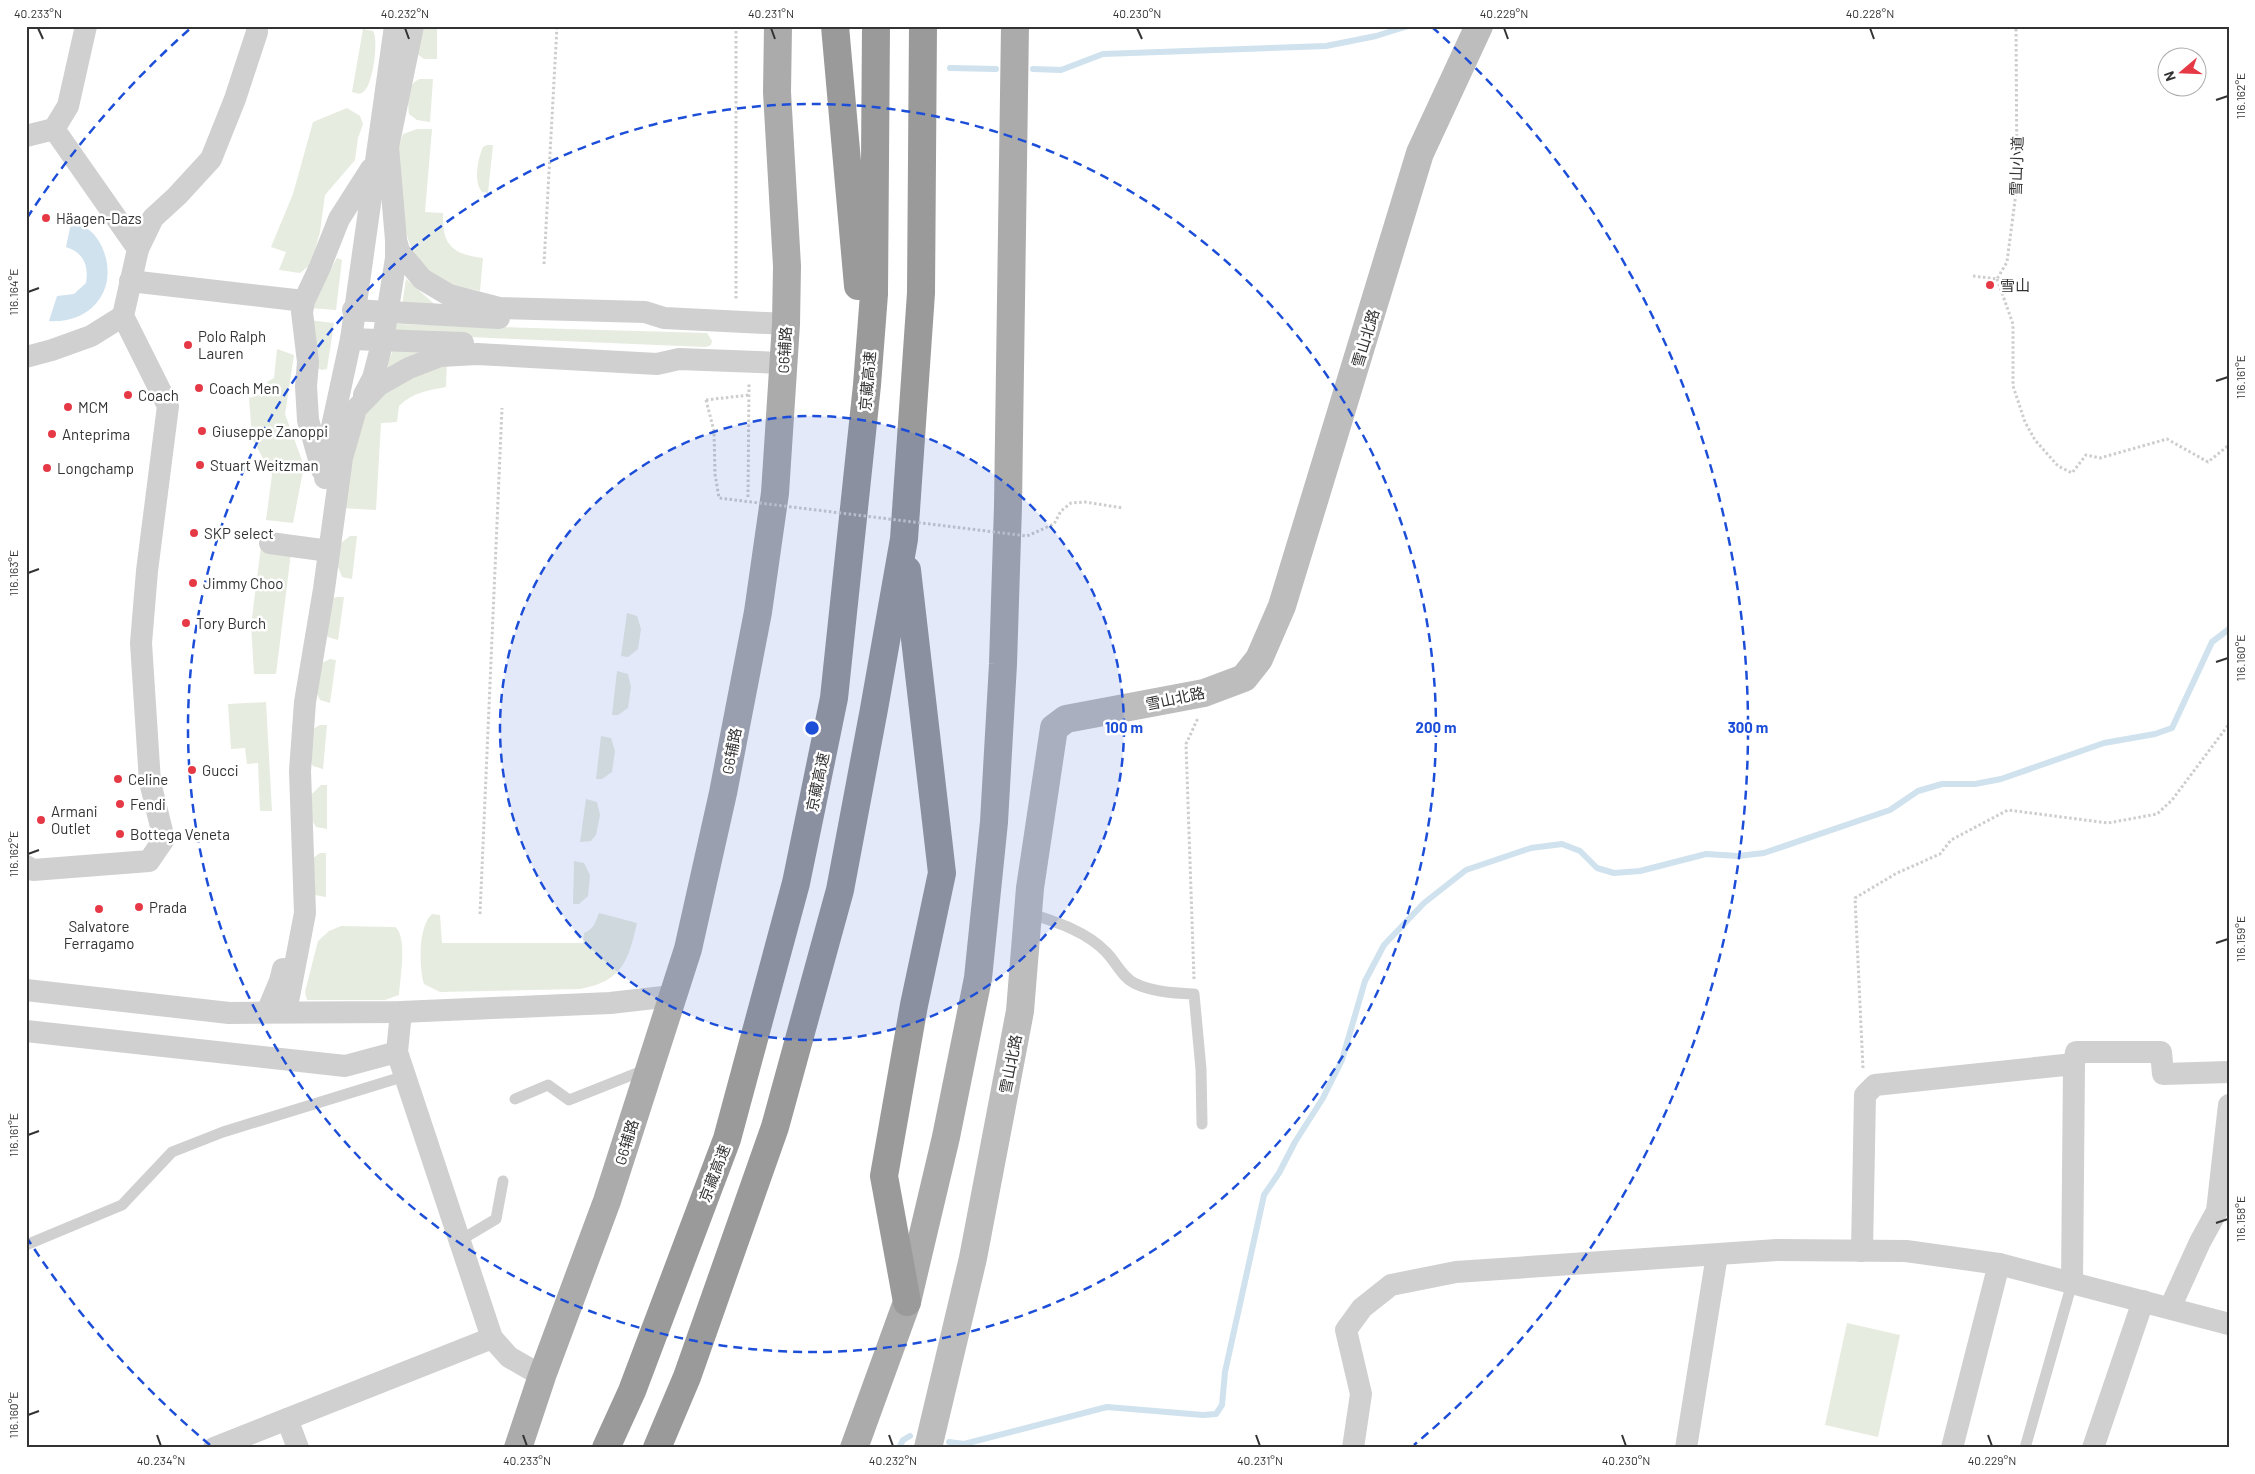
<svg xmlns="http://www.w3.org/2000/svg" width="2255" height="1474" font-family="Barlow,'Noto Sans SC',sans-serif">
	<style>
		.green { fill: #e6ecdf }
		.water { fill: #cfe2ee }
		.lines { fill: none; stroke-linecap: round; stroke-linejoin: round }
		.stream { stroke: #cfe2ee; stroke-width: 6 }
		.path { stroke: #cdcdcd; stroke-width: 3; stroke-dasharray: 2.5 2.5; stroke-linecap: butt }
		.lane { stroke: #d0d0d0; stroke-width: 11 }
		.street { stroke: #d0d0d0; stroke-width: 22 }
		.secondary { stroke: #bdbdbd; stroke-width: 28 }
		.primary { stroke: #ababab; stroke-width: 28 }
		.highway { stroke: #9a9a9a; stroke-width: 28 }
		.path-bridge { stroke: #cdcdcd; stroke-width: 3; stroke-dasharray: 2.5 2.5; stroke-linecap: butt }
		.ticks { fill: none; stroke: #333; stroke-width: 2 }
		.ring { fill: none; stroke: #1d4ed8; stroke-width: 2.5; stroke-dasharray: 9 6 }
		.poi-dot { fill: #e63946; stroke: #fff; stroke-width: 2 }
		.labels { text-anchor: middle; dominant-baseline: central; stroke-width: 5; stroke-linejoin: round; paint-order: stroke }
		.street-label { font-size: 15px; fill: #333; stroke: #fff }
		.poi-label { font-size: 15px; fill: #333; stroke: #fff; text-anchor: start }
		.centre { fill: #1d4ed8; stroke: #fff; stroke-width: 2.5 }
		.ring-label { font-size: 15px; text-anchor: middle; font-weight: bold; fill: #1d4ed8; stroke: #fff; stroke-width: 5; stroke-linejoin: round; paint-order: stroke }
		.neatline { fill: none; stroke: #333; stroke-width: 2 }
		.ticks-label { font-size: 12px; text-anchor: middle; fill: #333 }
	</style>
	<rect width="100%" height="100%" fill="#fff"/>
	<g class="green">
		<polygon points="415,26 437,26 437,59 424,59 416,53"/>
		<path d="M363,29L373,31C379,39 373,87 363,92C360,95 356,93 352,92Z"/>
		<path d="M420,79H433L430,122L417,120L409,114C408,103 406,83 420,79Z"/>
		<polygon points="347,108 360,116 363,124 358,138 355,160 325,195 320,232 311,264 300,273 279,270 286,252 271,247 293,194 313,122"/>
		<path d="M417,129H432L425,212L443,213C442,245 452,254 483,258L480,291L443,283L425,269L410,245L400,213L397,152L403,134Z"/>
		<path d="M487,145H493L488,193L482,192C473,182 478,158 483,147Z"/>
		<polygon points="337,258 342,260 336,310 309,308"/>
		<polygon points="406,279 440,309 402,306"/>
		<polygon points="308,320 334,323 327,369 322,370 317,368"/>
		<polygon points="396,324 707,333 712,341 711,345 706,347 396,334 391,327"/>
		<polygon points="394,348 428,351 381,376"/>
		<polygon points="277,349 294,355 285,414 304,466 293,523 266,520 272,475 252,438 249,398 265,393 267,382 274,378"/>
		<path d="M447,359L446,387C428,390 412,393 399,406L397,422L381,423L376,510L341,508L362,420L377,399L397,380Z"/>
		<polygon points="350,536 357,536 352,579 342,577 337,564 341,543"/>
		<polygon points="261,547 291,553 276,674 254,674 251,625"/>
		<polygon points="337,597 344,597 338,640 328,637 324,630 333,598"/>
		<polygon points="627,613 637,616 641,629 638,649 628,657 621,656"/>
		<polygon points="330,659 336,660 330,703 320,700 316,692 322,663"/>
		<polygon points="617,671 628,674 631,687 628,708 618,715 612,715"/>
		<polygon points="266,702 272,811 260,811 258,763 247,764 245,748 231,749 228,704"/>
		<polygon points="320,725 327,725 323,769 313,766 309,759 313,729"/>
		<polygon points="601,736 611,738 615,751 612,772 602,779 596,779"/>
		<polygon points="321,785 327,785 327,829 316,827 312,820 312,794"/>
		<polygon points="586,799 597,802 600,815 596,835 591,841 580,842"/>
		<polygon points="320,853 326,853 326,897 315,895 313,858"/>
		<polygon points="574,861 584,863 590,875 588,896 579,904 573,904"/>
		<path d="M599,913L637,923C628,961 623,981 580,989L440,992L424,984C419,968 418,926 432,914L440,915L442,943H583L584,933C594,929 595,923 599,913Z"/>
		<path d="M341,926L395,927C408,936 400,979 399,995L385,1000H307L305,992L318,941L329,931Z"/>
		<polygon points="1847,1323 1900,1335 1878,1437 1825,1425"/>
	</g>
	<path class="water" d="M71,223C75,225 81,225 86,228C94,232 101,243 104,252C118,291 90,324 49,321L57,296L74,294L86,283C89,265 83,252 66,247Z"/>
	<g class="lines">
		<g class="stream">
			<polyline points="950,68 996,69"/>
			<polyline points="1033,69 1061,70 1103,54 1326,46 1376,36 1408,26"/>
			<polyline points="949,1442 964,1444 1107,1407 1203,1415 1216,1414 1222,1405 1225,1372 1264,1195 1279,1173 1295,1142 1323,1098 1342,1060 1365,981 1384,945 1424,903 1466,870 1531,848 1562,844 1580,851 1597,868 1614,873 1640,871 1706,854 1738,856 1764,853 1890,810 1918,791 1942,784 1975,784 2001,779 2104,743 2155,734 2172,728 2212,642 2229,629"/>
			<polyline points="899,1448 903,1440 910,1436"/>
		</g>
		<g class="path">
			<polyline points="736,26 736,301"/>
			<polyline points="544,264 557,26"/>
			<polyline points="1973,276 1997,279 2007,262 2017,185 2016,26"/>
			<polyline points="1997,279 2013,324 2013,386 2025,422 2035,440 2058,466 2072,473 2086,455 2100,458 2167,439 2208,462 2229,445"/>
			<polyline points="706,400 749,395"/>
			<polyline points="748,497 749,383"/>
			<polyline points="480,914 502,408"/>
			<polyline points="1194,979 1186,744 1198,718"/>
			<polyline points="1863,1068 1855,898 1897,873 1940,854 1951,840 2008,810 2108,823 2157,814 2172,800 2229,724"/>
		</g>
		<g class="lane">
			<path d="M1028,913C1056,922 1086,931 1106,952C1116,962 1122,977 1134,983C1152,992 1174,993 1194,994L1201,1069L1202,1124"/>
			<polyline points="515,1099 548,1085 569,1100 647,1069"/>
			<polyline points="459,1241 496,1219 503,1181"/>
			<polyline points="26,1245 122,1205 172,1152 223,1132 405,1076"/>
			<polyline points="2025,1448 2072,1283"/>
		</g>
		<g class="street">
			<polyline points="86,26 68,106 54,129 138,249"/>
			<polyline points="413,26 388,147 396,240 399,251 422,279 449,295 499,308 645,312 664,318 786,324"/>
			<polyline points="26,136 54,129"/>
			<polyline points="130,281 304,301"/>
			<polyline points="353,310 499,318"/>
			<polyline points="351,339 463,343"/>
			<polyline points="26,357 52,350 91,336 123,316"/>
			<polyline points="364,395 373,378 383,340 396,258 396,240"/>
			<polyline points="322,470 308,420 306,386 308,362 302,312 304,301 320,267 339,219 371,169"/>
			<polyline points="325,478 328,445 351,339 395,26"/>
			<polyline points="270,543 329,551"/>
			<polyline points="26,866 33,870 149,861 164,839 150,782 141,643 147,571 168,406 123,316 138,249 153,218 177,196 211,159 235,99 257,32 257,26"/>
			<polyline points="26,990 229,1013 401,1012 610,1003 672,996"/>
			<polyline points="267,1012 280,981 283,969"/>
			<polyline points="286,1012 305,913 300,771 305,702 324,589 342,458 356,409 379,385 409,368 440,356 477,354 657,364 679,359 784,363"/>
			<polyline points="401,1012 397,1052 492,1338 509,1357 542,1376"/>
			<polyline points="26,1031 345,1066 397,1052"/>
			<polyline points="2074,1064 2076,1052 2161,1052 2163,1074 2229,1072"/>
			<polyline points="1862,1251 1865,1095 1875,1085 2074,1064 2072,1283"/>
			<polyline points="2170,1308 2200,1242 2217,1211 2229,1105"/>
			<polyline points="287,1419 298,1448"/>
			<polyline points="214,1448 492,1338"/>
			<polyline points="1353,1448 1361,1394 1346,1330 1362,1308 1391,1285 1456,1272 1777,1250 1906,1251 1999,1264 2229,1324"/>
			<polyline points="1686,1448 1717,1255"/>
			<polyline points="1952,1448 1999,1264"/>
			<polyline points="2093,1448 2143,1301"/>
		</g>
		<polyline class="secondary" points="928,1448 973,1258 1020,1011 1030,888 1054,728 1066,719 1204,693 1244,678 1259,659 1282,606 1420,153 1479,26"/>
		<g class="primary">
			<polyline points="518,1448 542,1376 607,1201 688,949 723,793 758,612 775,493 786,324 787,266 777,92 778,26"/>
			<polyline points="854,1448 907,1302 946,1137 978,978 994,822 1003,664 1008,506 1015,26"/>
		</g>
		<g class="highway">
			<polyline points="835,26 858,286"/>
			<polyline points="907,1302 884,1176 914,1005 942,873 907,570"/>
			<polyline points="606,1448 632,1391 727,1139 796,883 834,698 867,385 874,294 876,26"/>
			<polyline points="657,1448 687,1377 775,1127 840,890 874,709 904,539 921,293 923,26"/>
		</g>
		<polyline class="path-bridge" points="706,400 714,431 715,474 719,498 1027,536 1054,524 1061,511 1071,503 1085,502 1123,508"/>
	</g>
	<path class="ticks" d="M38,28L43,39M405,28L409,39M771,28L775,39M1137,28L1142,39M1504,28L1508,39M1870,28L1874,39M2216,100L2228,96M28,292L39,288M2216,381L2228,377M28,573L39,569M2216,662L2228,658M28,854L39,850M2216,943L2228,939M28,1135L39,1131M2216,1223L2228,1219M28,1415L39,1411M157,1435L161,1446M523,1435L527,1446M889,1435L893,1446M1256,1435L1260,1446M1622,1435L1626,1446M1988,1435L1992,1446"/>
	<circle cx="812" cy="728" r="312" fill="#1d4ed8" fill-opacity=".12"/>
	<g class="ring">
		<circle cx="812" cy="728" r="312"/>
		<circle cx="812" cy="728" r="624"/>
		<path d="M210 1445A936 936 0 0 1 27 1238M27 218A936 936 0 0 1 192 27M1432 27A936 936 0 0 1 1414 1445"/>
	</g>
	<g class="poi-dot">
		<circle cx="46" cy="218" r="5"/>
		<circle cx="1990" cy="285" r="5"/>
		<circle cx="188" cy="345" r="5"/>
		<circle cx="199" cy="388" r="5"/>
		<circle cx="128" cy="395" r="5"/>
		<circle cx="68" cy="407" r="5"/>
		<circle cx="202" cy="431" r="5"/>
		<circle cx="52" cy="434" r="5"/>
		<circle cx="200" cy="465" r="5"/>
		<circle cx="47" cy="468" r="5"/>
		<circle cx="194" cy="533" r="5"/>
		<circle cx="193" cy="583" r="5"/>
		<circle cx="186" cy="623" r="5"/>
		<circle cx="192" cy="770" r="5"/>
		<circle cx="118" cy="779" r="5"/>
		<circle cx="120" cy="804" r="5"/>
		<circle cx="41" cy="820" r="5"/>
		<circle cx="120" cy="834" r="5"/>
		<circle cx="139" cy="907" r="5"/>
		<circle cx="99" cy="909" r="5"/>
	</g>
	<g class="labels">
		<g class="street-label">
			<text transform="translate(2016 166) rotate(-88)">雪山小道</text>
			<text transform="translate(1365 338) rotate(-73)">雪山北路</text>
			<text transform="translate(784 350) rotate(-87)">G6辅路</text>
			<text transform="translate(867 381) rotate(-85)">京藏高速</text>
			<text transform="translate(1175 698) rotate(-12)">雪山北路</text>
			<text transform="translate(731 751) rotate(-79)">G6辅路</text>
			<text transform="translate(817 782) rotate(-78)">京藏高速</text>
			<text transform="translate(1010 1064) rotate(-79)">雪山北路</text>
			<text transform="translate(626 1142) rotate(-73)">G6辅路</text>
			<text transform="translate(714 1173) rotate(-69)">京藏高速</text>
		</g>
		<g class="poi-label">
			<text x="56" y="218">Häagen-Dazs</text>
			<text x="2000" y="285">雪山</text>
			<text x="198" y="336">Polo Ralph<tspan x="198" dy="17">Lauren</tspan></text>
			<text x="209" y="388">Coach Men</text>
			<text x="138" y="395">Coach</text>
			<text x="78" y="407">MCM</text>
			<text x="212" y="431">Giuseppe Zanoppi</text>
			<text x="62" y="434">Anteprima</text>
			<text x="210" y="465">Stuart Weitzman</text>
			<text x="57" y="468">Longchamp</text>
			<text x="204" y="533">SKP select</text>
			<text x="203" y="583">Jimmy Choo</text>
			<text x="196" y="623">Tory Burch</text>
			<text x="202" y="770">Gucci</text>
			<text x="128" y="779">Celine</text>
			<text x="130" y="804">Fendi</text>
			<text x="51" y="811">Armani<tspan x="51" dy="17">Outlet</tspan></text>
			<text x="130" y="834">Bottega Veneta</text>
			<text x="149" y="907">Prada</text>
			<text x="99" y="926" text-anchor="middle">Salvatore<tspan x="99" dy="17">Ferragamo</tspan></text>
		</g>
	</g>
	<circle cx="812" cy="728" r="8" class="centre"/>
	<g class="ring-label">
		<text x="1124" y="733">100 m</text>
		<text x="1436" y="733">200 m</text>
		<text x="1748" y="733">300 m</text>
	</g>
	<rect width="2255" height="1474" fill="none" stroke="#ffffff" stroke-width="55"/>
	<g transform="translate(2182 72) rotate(251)"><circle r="24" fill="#ffffff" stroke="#adadad"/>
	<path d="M0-4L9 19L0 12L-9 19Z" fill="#e63946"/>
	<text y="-8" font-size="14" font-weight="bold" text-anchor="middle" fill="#333333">N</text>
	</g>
	<rect x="28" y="28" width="2200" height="1418" class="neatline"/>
	<g class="ticks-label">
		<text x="38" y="18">40.233°N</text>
		<text x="405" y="18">40.232°N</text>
		<text x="771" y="18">40.231°N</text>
		<text x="1137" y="18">40.230°N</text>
		<text x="1504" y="18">40.229°N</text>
		<text x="1870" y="18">40.228°N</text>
		<text transform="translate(2241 96) rotate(-90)" y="4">116.162°E</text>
		<text transform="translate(14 292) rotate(-90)" y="4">116.164°E</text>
		<text transform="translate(2241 377) rotate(-90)" y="4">116.161°E</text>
		<text transform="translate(14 573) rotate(-90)" y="4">116.163°E</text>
		<text transform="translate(2241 658) rotate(-90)" y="4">116.160°E</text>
		<text transform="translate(14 854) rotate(-90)" y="4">116.162°E</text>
		<text transform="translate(2241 939) rotate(-90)" y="4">116.159°E</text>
		<text transform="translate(14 1135) rotate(-90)" y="4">116.161°E</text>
		<text transform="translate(2241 1219) rotate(-90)" y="4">116.158°E</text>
		<text transform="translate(14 1415) rotate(-90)" y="4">116.160°E</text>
		<text x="161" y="1465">40.234°N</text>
		<text x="527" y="1465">40.233°N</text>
		<text x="893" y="1465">40.232°N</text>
		<text x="1260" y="1465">40.231°N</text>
		<text x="1626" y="1465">40.230°N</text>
		<text x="1992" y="1465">40.229°N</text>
	</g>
</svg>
